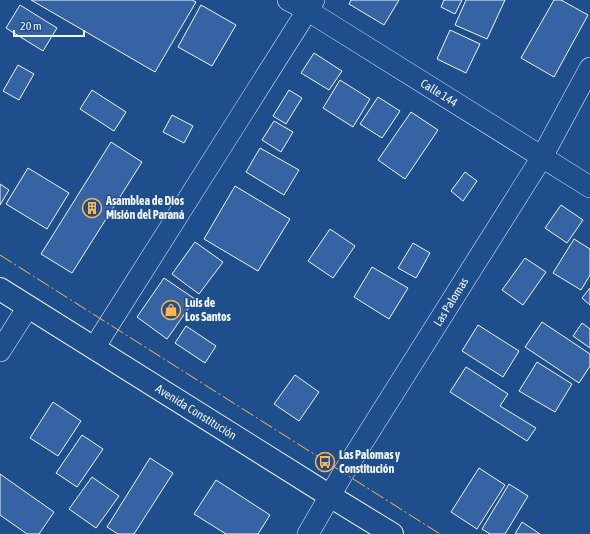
<svg xmlns="http://www.w3.org/2000/svg" width="590" height="534" font-family="'Asap Condensed',sans-serif">
	<style>
		.building { fill: #3563a3; stroke: #f2f6ff }
		.lines { fill: none; stroke-linecap: round; stroke-linejoin: round }
		.street-casing { stroke: #f2f6ff; stroke-width: 22 }
		.secondary-casing { stroke: #f2f6ff; stroke-width: 24 }
		.street { stroke: #1f4e8c; stroke-width: 21 }
		.secondary { stroke: #1f4e8c; stroke-width: 22 }
		.power { stroke: #ffb74d; stroke-width: 1; stroke-dasharray: 14 3 2 3; stroke-linecap: butt }
		.labels { text-anchor: middle; dominant-baseline: central; stroke-width: 3; stroke-linejoin: round; paint-order: stroke }
		.street-label { font-size: 12px; fill: #f2f6ff; stroke: #1f4e8c }
		.poi-label { font-size: 12px; font-weight: bold; fill: #f2f6ff; stroke: #1f4e8c; text-anchor: start }
	</style>
	<rect width="100%" height="100%" fill="#1f4e8c"/>
	<g class="building">
		<polygon points="31,0 192,0 196,2 155,72"/>
		<polygon points="351,0 399,0 384,25 349,4"/>
		<polygon points="444,0 462,0 455,14 441,7"/>
		<polygon points="466,0 505,0 487,39 455,25"/>
		<polygon points="554,0 561,0 588,15 554,77 521,58"/>
		<polygon points="20,5 57,28 43,51 6,28"/>
		<polygon points="201,5 236,25 212,66 178,47"/>
		<polygon points="450,30 480,44 466,73 437,59"/>
		<polygon points="314,53 342,71 329,90 301,73"/>
		<polygon points="18,65 34,74 19,100 3,91"/>
		<polygon points="340,80 370,99 353,127 323,108"/>
		<polygon points="92,90 126,112 114,131 80,109"/>
		<polygon points="289,90 302,98 286,124 273,116"/>
		<polygon points="378,97 400,111 382,138 360,124"/>
		<polygon points="411,112 438,130 405,179 378,160"/>
		<polygon points="172,115 193,126 184,143 163,132"/>
		<polygon points="274,121 293,132 281,152 262,140"/>
		<polygon points="111,142 142,162 72,273 41,254"/>
		<polygon points="260,148 299,170 284,195 246,172"/>
		<polygon points="28,168 69,193 47,229 6,204"/>
		<polygon points="465,172 477,181 463,201 451,191"/>
		<polygon points="0,184 9,190 0,205"/>
		<polygon points="235,186 290,219 258,271 204,239"/>
		<polygon points="561,205 583,220 567,243 545,228"/>
		<polygon points="330,229 355,246 333,278 308,261"/>
		<polygon points="574,239 590,249 590,275 581,290 553,273"/>
		<polygon points="195,242 223,262 199,294 172,274"/>
		<polygon points="413,243 430,253 416,278 398,268"/>
		<polygon points="525,258 546,272 523,305 502,290"/>
		<polygon points="372,267 408,288 389,319 354,297"/>
		<polygon points="164,278 195,299 167,339 137,317"/>
		<polygon points="590,288 590,305 582,298"/>
		<polygon points="542,322 590,354 590,366 579,383 525,347"/>
		<polygon points="582,323 590,329 590,348 573,336"/>
		<polygon points="478,325 519,351 503,377 462,351"/>
		<polygon points="186,326 216,346 205,363 175,343"/>
		<polygon points="537,362 572,384 555,412 519,391"/>
		<polygon points="466,367 508,394 500,406 536,428 527,441 450,392"/>
		<polygon points="295,375 319,392 299,421 274,404"/>
		<polygon points="53,402 81,421 58,456 30,438"/>
		<polygon points="82,435 103,449 77,487 56,473"/>
		<polygon points="150,458 173,473 134,534 118,534 107,527"/>
		<polygon points="479,468 505,485 477,529 451,512"/>
		<polygon points="0,474 54,512 39,534 27,534 0,515"/>
		<polygon points="92,477 119,496 96,528 69,509"/>
		<polygon points="216,480 270,515 258,534 226,534 194,514"/>
		<polygon points="509,484 528,496 505,534 490,534 482,529"/>
		<polygon points="522,522 540,534 515,534"/>
	</g>
	<g class="lines">
		<g class="street-casing">
			<g id="street">
				<polyline points="288,0 307,10 590,187"/>
				<polyline points="94,348 314,0"/>
				<polyline points="0,351 28,307"/>
				<polyline points="308,534 342,475 542,157 590,68"/>
			</g>
		</g>
		<g class="secondary-casing">
			<polyline id="secondary" points="0,289 330,496 392,534"/>
		</g>
		<use href="#street" class="street"/>
		<use href="#secondary" class="secondary"/>
		<polyline class="power" points="0,255 440,534"/>
	</g>
	<defs>
		<g id="building-ring" transform="scale(1)"><circle r="9.5" fill="#1f4e8c" stroke="#ffb74d" stroke-width="1.5"/><path d="M-4-6H4V6H1V3H-1V6H-4ZM-2.5-4.3h1.7v1.8h-1.7ZM.8-4.3h1.7v1.8H.8ZM-2.5-1h1.7V.8h-1.7ZM.8-1h1.7V.8H.8Z" fill="#ffb74d"/></g>
		<g id="shop-ring" transform="scale(1)"><circle r="9.5" fill="#1f4e8c" stroke="#ffb74d" stroke-width="1.5"/><path d="M-5-2.5h2.3a2.7 3.5 0 0 1 5.4 0H5L5.5 6h-11ZM-1.5-2.5h3a1.5 2.3 0 0 0-3 0Z" fill="#ffb74d"/></g>
		<g id="bus-ring" transform="scale(1)"><circle r="9.5" fill="#1f4e8c" stroke="#ffb74d" stroke-width="1.5"/><path d="M-5-6H5V4H4V6H2V4H-2V6H-4V4H-5ZM-3.5-4V0h7V-4ZM-3.5 1.2v1.5H-2V1.2ZM2 1.2v1.5H3.5V1.2Z" fill="#ffb74d"/></g>
	</defs>
	<g fill-rule="evenodd">
		<use href="#building-ring" x="92" y="208"/>
		<use href="#shop-ring" x="171" y="310"/>
		<use href="#bus-ring" x="325" y="462"/>
	</g>
	<g class="labels">
		<g class="street-label">
			<text transform="translate(439 93) rotate(32)">Calle 144</text>
			<text transform="translate(451 302) rotate(-58)">Las Palomas</text>
			<text transform="translate(196 412) rotate(32)">Avenida Constitución</text>
		</g>
		<g class="poi-label">
			<text x="106" y="201">Asamblea de Dios<tspan x="106" dy="14">Misión del Paraná</tspan></text>
			<text x="185" y="303">Luis de<tspan x="185" dy="14">Los Santos</tspan></text>
			<text x="339" y="455">Las Palomas y<tspan x="339" dy="14">Constitución</tspan></text>
		</g>
	</g>
	<path d="M14 30v6h70v-6" fill="none" stroke="#f2f6ff" stroke-width="2"/>
	<text x="20" y="30" font-size="12" fill="#f2f6ff" stroke="#1f4e8c" stroke-width="3" paint-order="stroke">20 m</text>
</svg>
